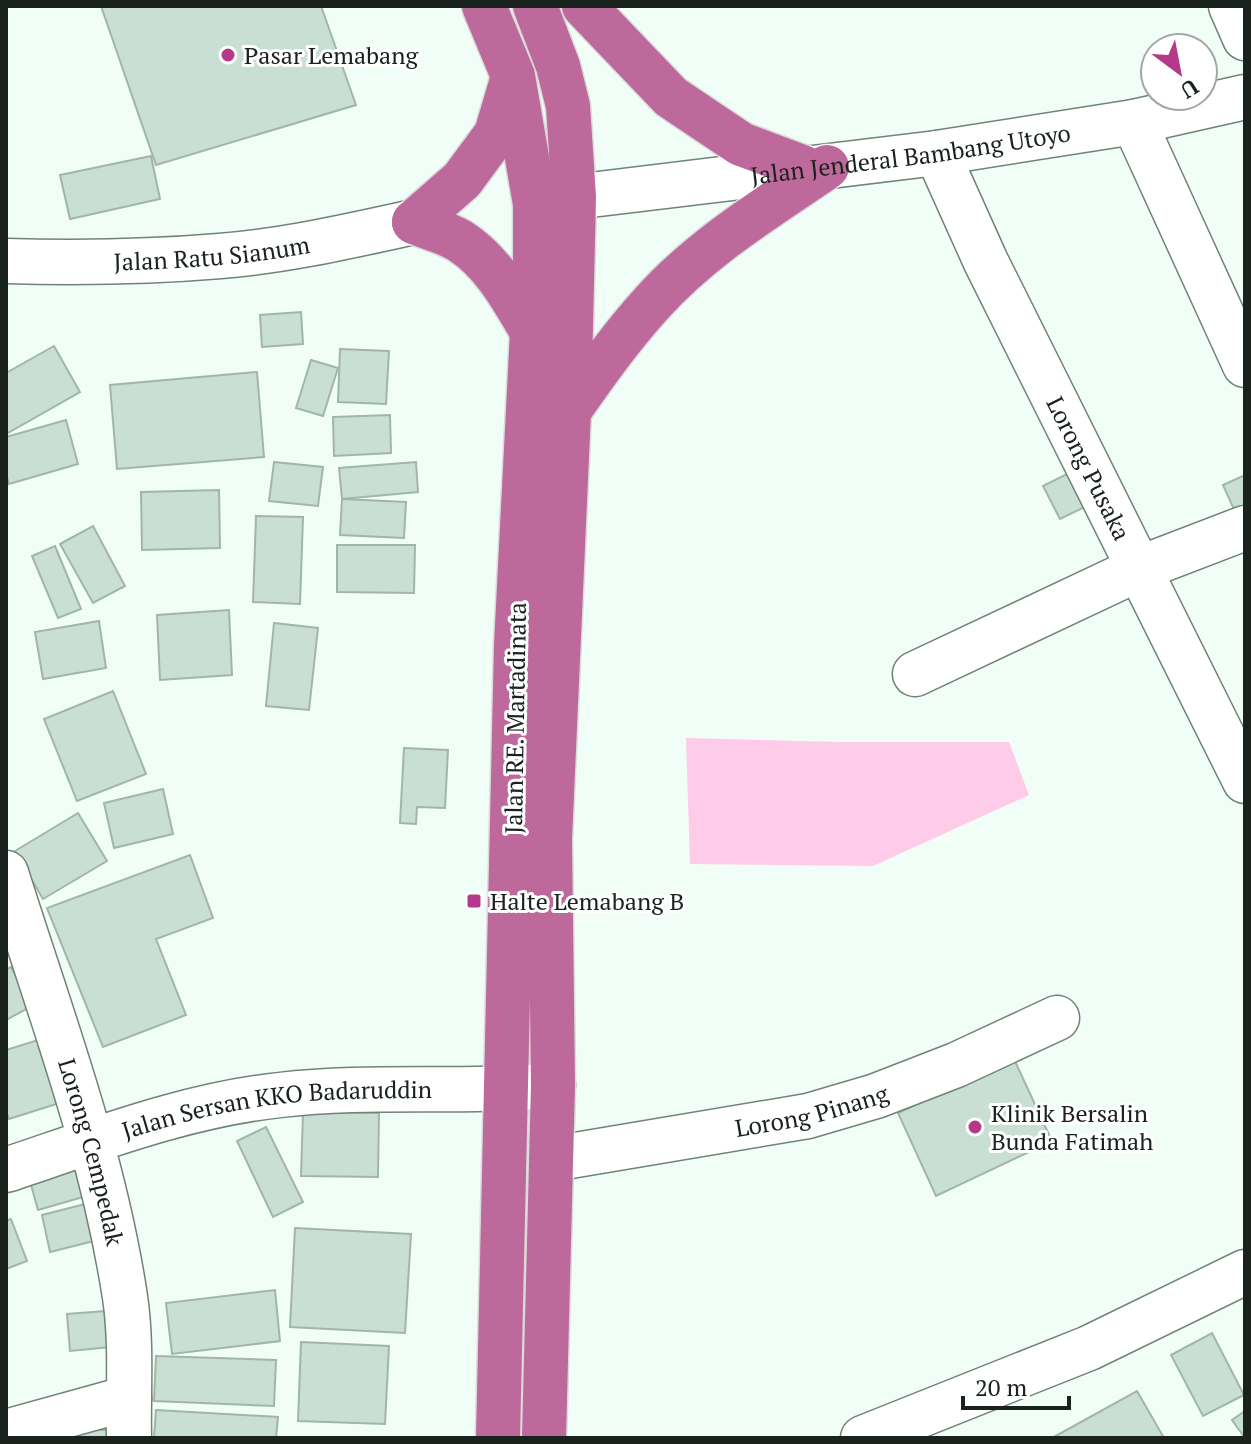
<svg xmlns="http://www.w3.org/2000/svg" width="1251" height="1444" font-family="'PT Serif',serif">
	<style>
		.green { fill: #fecce8 }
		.building { fill: #cadfd3; stroke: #a1b5aa; stroke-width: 2 }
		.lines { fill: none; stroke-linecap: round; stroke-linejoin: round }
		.minor-casing { stroke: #708378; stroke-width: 47 }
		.highway-casing { stroke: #dadcdb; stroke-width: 47 }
		.minor { stroke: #fff; stroke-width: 44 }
		.highway { stroke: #be699c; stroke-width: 44 }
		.poi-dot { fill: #b4398a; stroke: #fff; stroke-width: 3 }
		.labels { text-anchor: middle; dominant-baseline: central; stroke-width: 6; stroke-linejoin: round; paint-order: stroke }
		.poi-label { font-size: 24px; fill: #1a221e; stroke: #fff; text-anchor: start }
		.street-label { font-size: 24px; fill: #1a221e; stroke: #fff }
	</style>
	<rect width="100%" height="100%" fill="#f1fef7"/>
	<polygon class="green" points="686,738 842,742 1009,742 1029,795 873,866 690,864"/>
	<g class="building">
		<polygon points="101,6 321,6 356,105 156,165"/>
		<polygon points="151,156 160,199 70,219 60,175"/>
		<polygon points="301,312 303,344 262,347 260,315"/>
		<polygon points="54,346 80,392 6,434 6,373"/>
		<polygon points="340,349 389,351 386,404 338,402"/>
		<polygon points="311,360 338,368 323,416 296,408"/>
		<polygon points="257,372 264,457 117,469 110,385"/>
		<polygon points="390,415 391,453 334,456 333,417"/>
		<polygon points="66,420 78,464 9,484 6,474 6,437"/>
		<polygon points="274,462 323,467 318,506 269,501"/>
		<polygon points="416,462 418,492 342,499 339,468"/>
		<polygon points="1079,468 1095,502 1060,519 1043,486"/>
		<polygon points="1245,475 1245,512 1237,516 1223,485"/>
		<polygon points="219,490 220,548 142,550 141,492"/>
		<polygon points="342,499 406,502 404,538 340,535"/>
		<polygon points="256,516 303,517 300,604 253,602"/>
		<polygon points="93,526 125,586 93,603 60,544"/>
		<polygon points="337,545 415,545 414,593 337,592"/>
		<polygon points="55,546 81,609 58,618 32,556"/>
		<polygon points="229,610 232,675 160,680 157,615"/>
		<polygon points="99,621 106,668 43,679 35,632"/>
		<polygon points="274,623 318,628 309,710 266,706"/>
		<polygon points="113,691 146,774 77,801 44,719"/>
		<polygon points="404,748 448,750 445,808 417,807 416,824 400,823"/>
		<polygon points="163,789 173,834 114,848 104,803"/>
		<polygon points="78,813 107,861 43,899 15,851"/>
		<polygon points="190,855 213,918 156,939 186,1015 103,1047 47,908"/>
		<polygon points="11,967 32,1006 6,1020 6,970"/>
		<polygon points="51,1036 72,1099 9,1119 6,1111 6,1050"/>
		<polygon points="1014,1059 1052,1141 936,1196 898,1113"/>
		<polygon points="303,1112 379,1113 378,1177 301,1176"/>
		<polygon points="266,1127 303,1202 273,1217 237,1141"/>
		<polygon points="73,1161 83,1197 38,1210 28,1174"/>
		<polygon points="97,1201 106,1238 50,1252 42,1215"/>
		<polygon points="11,1219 27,1261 6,1269 6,1221"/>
		<polygon points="295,1228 411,1234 405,1333 290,1327"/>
		<polygon points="275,1290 280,1341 172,1354 166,1303"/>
		<polygon points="118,1310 121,1346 70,1351 67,1314"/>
		<polygon points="1212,1333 1244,1395 1203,1416 1171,1355"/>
		<polygon points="301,1342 389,1346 385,1424 298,1421"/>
		<polygon points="156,1356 276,1360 274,1406 154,1401"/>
		<polygon points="1137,1391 1164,1438 1052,1438"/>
		<polygon points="156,1410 278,1417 276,1438 154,1438"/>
		<polygon points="1245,1411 1245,1438 1232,1420"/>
		<polygon points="74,1430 116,1430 116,1438 73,1438"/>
	</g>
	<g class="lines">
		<g class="minor-casing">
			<g id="minor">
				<polyline points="1231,6 1245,38"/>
				<polyline points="1134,122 1245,365"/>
				<path id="s1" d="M937,153L986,262L1245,781"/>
				<path id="s2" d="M536,204L574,197L937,153L1134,122L1245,97"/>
				<path id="s3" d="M6,261C78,263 149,262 220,256C285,251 350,236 414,222"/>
				<polyline points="915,674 1138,569 1245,528"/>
				<path id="s4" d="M6,873C50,1013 103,1152 125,1297C132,1344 128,1391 129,1438"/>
				<path id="s5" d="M552,1159L808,1116L876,1096L956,1065L1057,1018"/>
				<path id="s6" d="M6,1170C96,1140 186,1105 280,1095C371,1084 463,1094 553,1085"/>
				<polyline points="6,1432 129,1398"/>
				<polyline points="863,1438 1089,1348 1245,1272"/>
			</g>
		</g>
		<g class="highway-casing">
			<g id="highway">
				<polyline points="484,6 513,76 535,204 535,273 516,645 498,1438"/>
				<polyline points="535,6 558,66 568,106 574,197 569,411 550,839 553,1085 544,1438"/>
				<polyline points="584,6 671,97 741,144 805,168"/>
				<polyline points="414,222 462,180 496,134 512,80"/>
				<path d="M414,222C428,228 447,233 460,241C493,262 512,298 531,330"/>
				<path d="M569,411C595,374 621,337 652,303C701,248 767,208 827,167"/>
			</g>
		</g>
		<use href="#minor" class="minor"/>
		<use href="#highway" class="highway"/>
	</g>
	<g class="poi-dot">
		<circle cx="228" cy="55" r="8"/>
		<rect x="466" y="893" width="16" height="16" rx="4"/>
		<circle cx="975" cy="1127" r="8"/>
	</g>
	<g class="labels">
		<g class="poi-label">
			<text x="244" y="55">Pasar Lemabang</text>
			<text x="490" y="901">Halte Lemabang B</text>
			<text x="991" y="1113">Klinik Bersalin<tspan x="991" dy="28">Bunda Fatimah</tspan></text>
		</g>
		<g class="street-label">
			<text stroke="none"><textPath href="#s2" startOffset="378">Jalan Jenderal Bambang Utoyo</textPath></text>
			<text stroke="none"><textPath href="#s3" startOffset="206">Jalan Ratu Sianum</textPath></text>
			<text stroke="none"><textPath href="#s1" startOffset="350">Lorong Pusaka</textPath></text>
			<text transform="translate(515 718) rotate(-89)">Jalan RE. Martadinata</text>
			<text stroke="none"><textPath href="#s5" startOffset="264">Lorong Pinang</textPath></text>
			<text stroke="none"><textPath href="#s6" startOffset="280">Jalan Sersan KKO Badaruddin</textPath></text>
			<text stroke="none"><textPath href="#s4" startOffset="292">Lorong Cempedak</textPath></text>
		</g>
	</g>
	<rect width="1251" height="1444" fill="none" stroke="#1a221e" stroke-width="16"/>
	<g transform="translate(1179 72) rotate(148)"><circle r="38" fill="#ffffff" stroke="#a3a7a5" stroke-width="2"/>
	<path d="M0-6L14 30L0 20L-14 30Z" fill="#b4398a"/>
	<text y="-12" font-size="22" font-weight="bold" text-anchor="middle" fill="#1a221e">U</text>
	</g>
	<path d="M963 1396v12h106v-12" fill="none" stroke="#1a221e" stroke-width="4"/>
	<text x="975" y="1396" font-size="24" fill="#1a221e" stroke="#ffffff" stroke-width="6" paint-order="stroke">20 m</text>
</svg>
